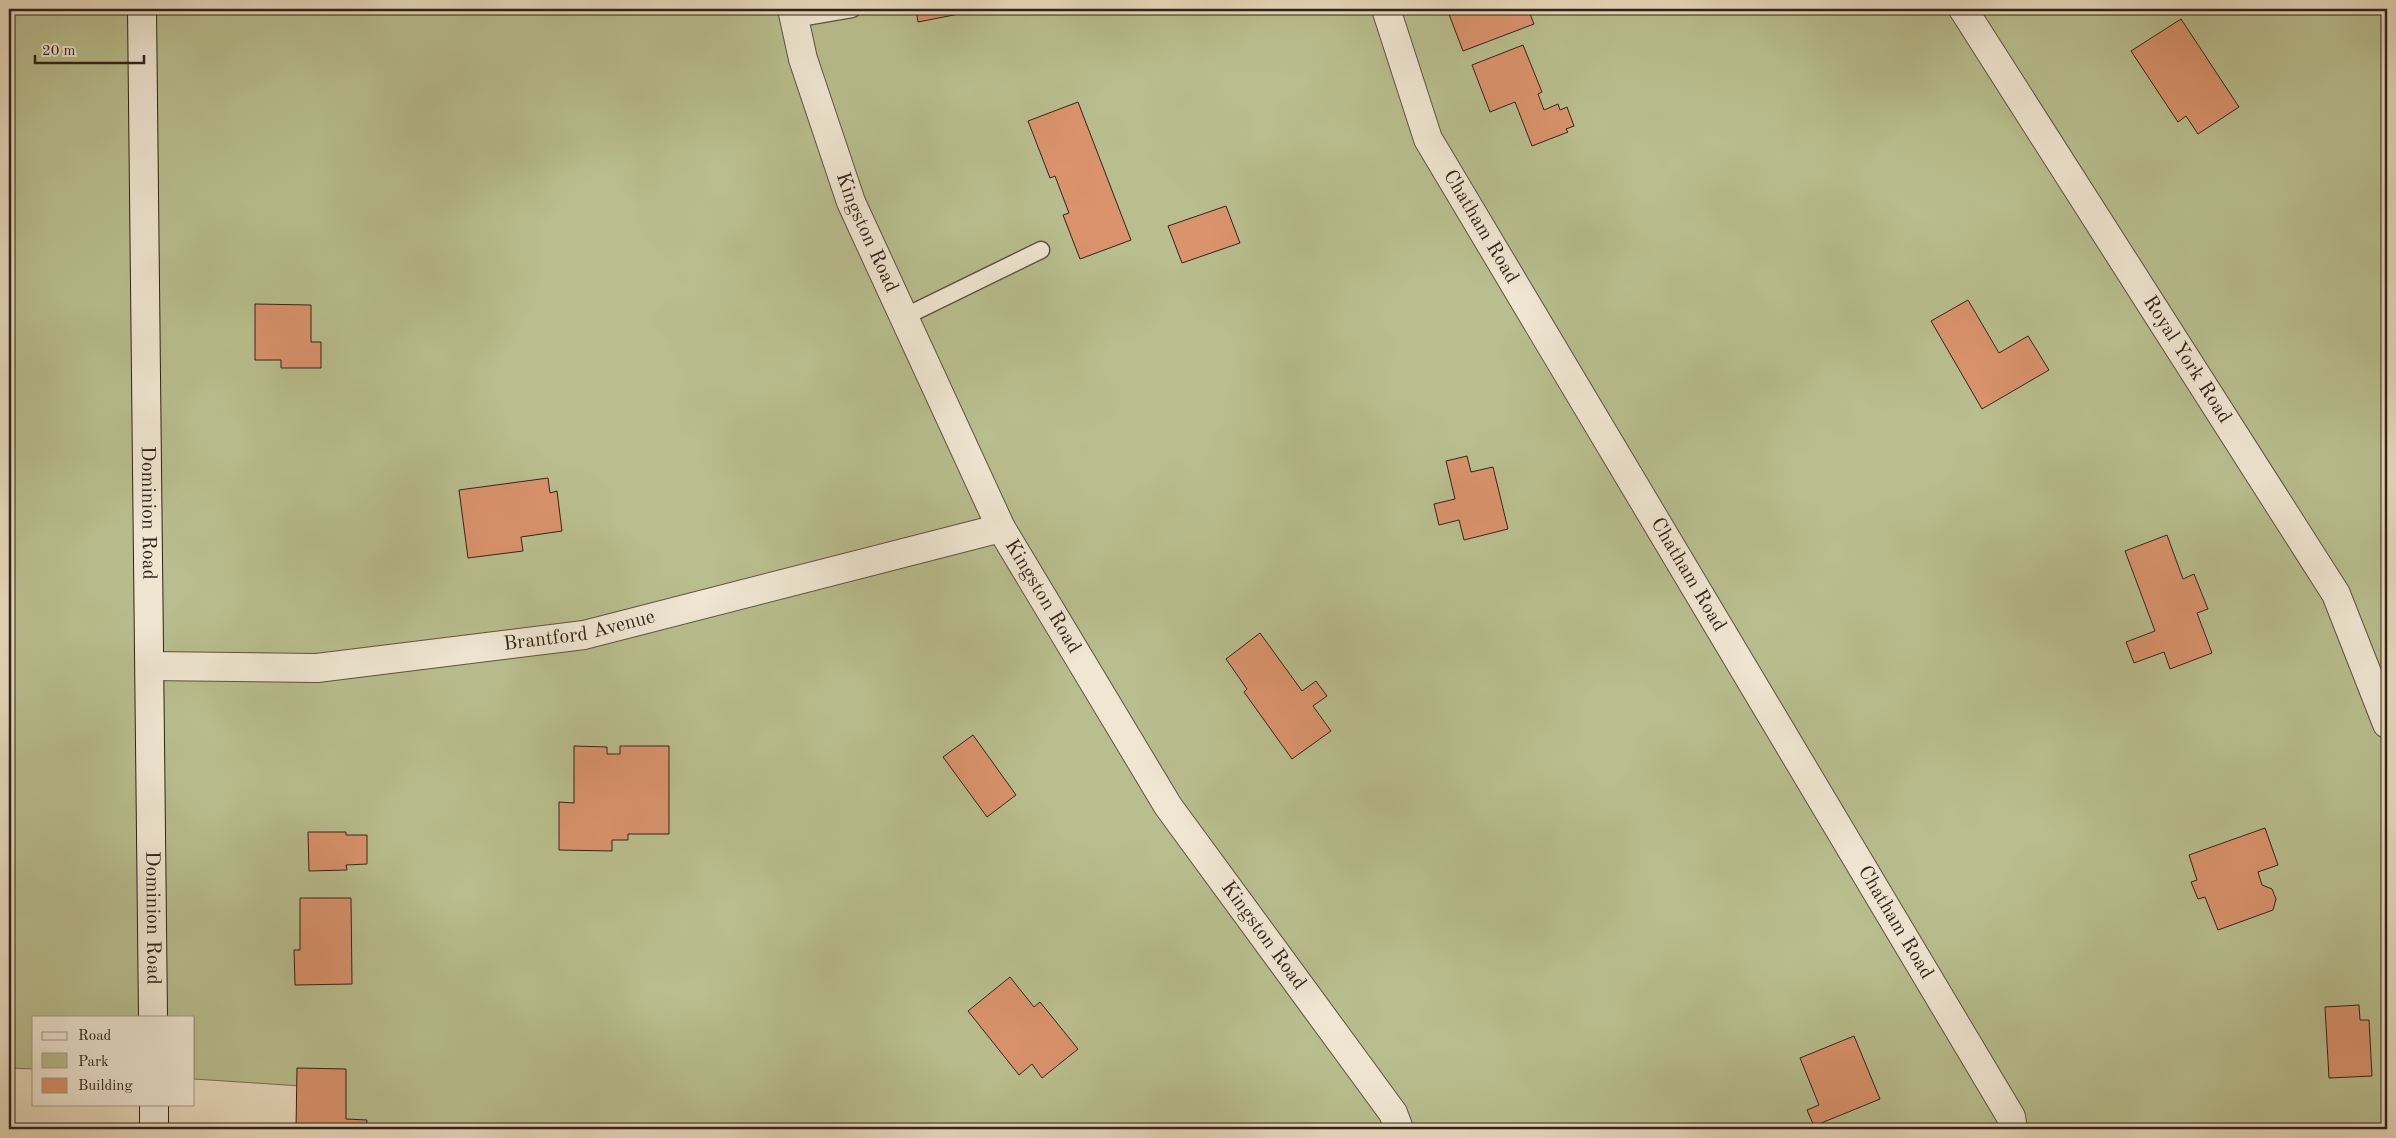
<svg xmlns="http://www.w3.org/2000/svg" width="2396" height="1138" font-family="'Old Standard TT',serif">
	<style>
		.green { fill: #b9be8e; stroke: #767054 }
		.building { fill: #da936d; stroke: #32221b }
		.lines { fill: none; stroke-linecap: round; stroke-linejoin: round }
		.lane-casing { stroke: #605043; stroke-width: 19 }
		.street-casing { stroke: #605043; stroke-width: 30 }
		.secondary-casing { stroke: #32221b; stroke-width: 30 }
		.lane { stroke: #f0e7d3; stroke-width: 16 }
		.street { stroke: #f0e7d3; stroke-width: 28 }
		.secondary { stroke: #f0e7d3; stroke-width: 28 }
		.labels { text-anchor: middle; dominant-baseline: central; stroke-width: 5; stroke-linejoin: round; paint-order: stroke }
		.street-label { font-size: 20px; fill: #32221b; stroke: #f0e7d3 }
	</style>
	<rect width="100%" height="100%" fill="#e8dabc"/>
	<filter id="stains"><feTurbulence type="fractalNoise" baseFrequency=".004" numOctaves="4"/><feColorMatrix values="0 0 0 0 .2 0 0 0 0 .09 0 0 0 0 .02 0 0 0 .5 -.17"/></filter>
	<radialGradient id="worn" r=".72"><stop offset=".6" stop-color="#630" stop-opacity="0"/><stop offset="1" stop-color="#630" stop-opacity=".3"/></radialGradient>
	<polygon class="green" points="9,9 2387,9 2387,1129 350,1129 316,1087 194,1079 194,1017 34,1017 34,1069 9,1068"/>
	<g class="building">
		<polygon points="916,9 958,9 959,14 918,22"/>
		<polygon points="1447,9 1528,9 1534,24 1463,51"/>
		<polygon points="2181,19 2239,107 2198,134 2186,116 2178,122 2131,51"/>
		<polygon points="1523,45 1542,92 1538,94 1544,110 1558,104 1560,110 1567,107 1574,126 1566,129 1568,132 1532,146 1515,102 1490,112 1472,65"/>
		<polygon points="1078,102 1131,240 1080,259 1063,215 1069,213 1055,176 1050,178 1028,121"/>
		<polygon points="1226,206 1240,243 1182,263 1168,226"/>
		<polygon points="1968,300 1999,353 2028,336 2049,370 1982,409 1931,321"/>
		<polygon points="255,304 311,305 311,342 321,342 321,368 281,368 281,360 255,360"/>
		<polygon points="1467,456 1471,472 1493,467 1508,529 1464,540 1459,520 1439,525 1434,504 1455,499 1446,461"/>
		<polygon points="548,478 550,493 557,491 562,531 521,537 523,551 468,558 459,490"/>
		<polygon points="2167,535 2183,579 2194,574 2208,609 2197,613 2212,653 2170,669 2164,652 2134,663 2126,642 2155,631 2125,551"/>
		<polygon points="1260,633 1302,691 1316,681 1327,696 1313,706 1331,731 1292,759 1244,692 1247,689 1226,659"/>
		<polygon points="973,735 1016,795 987,817 943,757"/>
		<polygon points="574,746 607,747 607,754 620,754 620,746 669,746 669,834 628,834 628,840 612,840 612,851 559,850 559,802 574,803"/>
		<polygon points="2265,828 2278,865 2258,872 2262,885 2272,889 2276,899 2273,910 2218,930 2205,897 2198,899 2191,882 2197,880 2189,855"/>
		<polygon points="308,832 346,832 346,835 367,835 367,864 346,865 347,870 309,871"/>
		<polygon points="300,898 351,898 352,984 295,985 294,950 300,950"/>
		<polygon points="1010,977 1034,1007 1040,1002 1078,1049 1042,1078 1032,1064 1019,1075 968,1011"/>
		<polygon points="2359,1005 2360,1020 2369,1020 2372,1076 2329,1078 2325,1007"/>
		<polygon points="1854,1036 1880,1099 1814,1126 1807,1110 1819,1105 1800,1058"/>
		<polygon points="297,1068 346,1069 346,1119 367,1120 366,1129 296,1129"/>
	</g>
	<g class="lines">
		<g class="lane-casing">
			<g id="lane">
				<polyline points="794,19 852,9"/>
				<polyline points="904,317 1041,250"/>
			</g>
		</g>
		<g class="street-casing">
			<g id="street">
				<path id="s1" d="M792,9L803,59L851,202L1001,528L1168,806L1393,1113L1399,1129"/>
				<path id="s2" d="M1386,9L1428,139L2011,1117L2013,1129"/>
				<path id="s3" d="M1963,9L2336,594L2387,724"/>
				<path id="s4" d="M150,666L317,668L584,635L1001,528"/>
			</g>
		</g>
		<g class="secondary-casing">
			<g id="secondary">
				<path id="s5" d="M142,9L153,1017"/>
				<polyline points="154,1104 154,1129"/>
			</g>
		</g>
		<use href="#lane" class="lane"/>
		<use href="#street" class="street"/>
		<use href="#secondary" class="secondary"/>
	</g>
	<g class="labels">
		<g class="street-label">
			<text stroke="none"><textPath href="#s2" startOffset="239">Chatham Road</textPath></text>
			<text stroke="none"><textPath href="#s1" startOffset="236">Kingston Road</textPath></text>
			<text stroke="none"><textPath href="#s3" startOffset="416">Royal York Road</textPath></text>
			<text stroke="none"><textPath href="#s5" startOffset="504">Dominion Road</textPath></text>
			<text stroke="none"><textPath href="#s2" startOffset="644">Chatham Road</textPath></text>
			<text stroke="none"><textPath href="#s1" startOffset="641">Kingston Road</textPath></text>
			<text stroke="none"><textPath href="#s4" startOffset="432">Brantford Avenue</textPath></text>
			<text stroke="none"><textPath href="#s5" startOffset="909">Dominion Road</textPath></text>
			<text stroke="none"><textPath href="#s2" startOffset="1049">Chatham Road</textPath></text>
			<text stroke="none"><textPath href="#s1" startOffset="1046">Kingston Road</textPath></text>
		</g>
	</g>
	<rect width="2396" height="1138" fill="none" stroke="#e8dabc" stroke-width="30"/>
	<rect x="10" y="10" width="2376" height="1118" fill="none" stroke="#32221b" stroke-width="2.5"/>
	<rect x="15" y="15" width="2366" height="1108" fill="none" stroke="#32221b"/>
	<rect x="32" y="1016" width="162" height="90" fill="#f0e7d3" stroke="#a49889"/>
	<rect x="42" y="1032" width="25" height="8" fill="#f0e7d3" stroke="#a49889"/>
	<text x="78" y="1040" font-size="15" fill="#32221b">Road</text>
	<rect x="42" y="1053" width="25" height="15" fill="#b9be8e" stroke="#a49889"/>
	<text x="78" y="1066" font-size="15" fill="#32221b">Park</text>
	<rect x="42" y="1078" width="25" height="15" fill="#da936d" stroke="#a49889"/>
	<text x="78" y="1090" font-size="15" fill="#32221b">Building</text>
	<path d="M35 55v8h109v-8" fill="none" stroke="#32221b" stroke-width="2.5"/>
	<text x="42" y="55" font-size="15" fill="#32221b" stroke="#f0e7d3" stroke-width="4" paint-order="stroke">20 m</text>
	<rect width="100%" height="100%" filter="url(#stains)"/>
	<rect width="100%" height="100%" fill="url(#worn)"/>
</svg>
